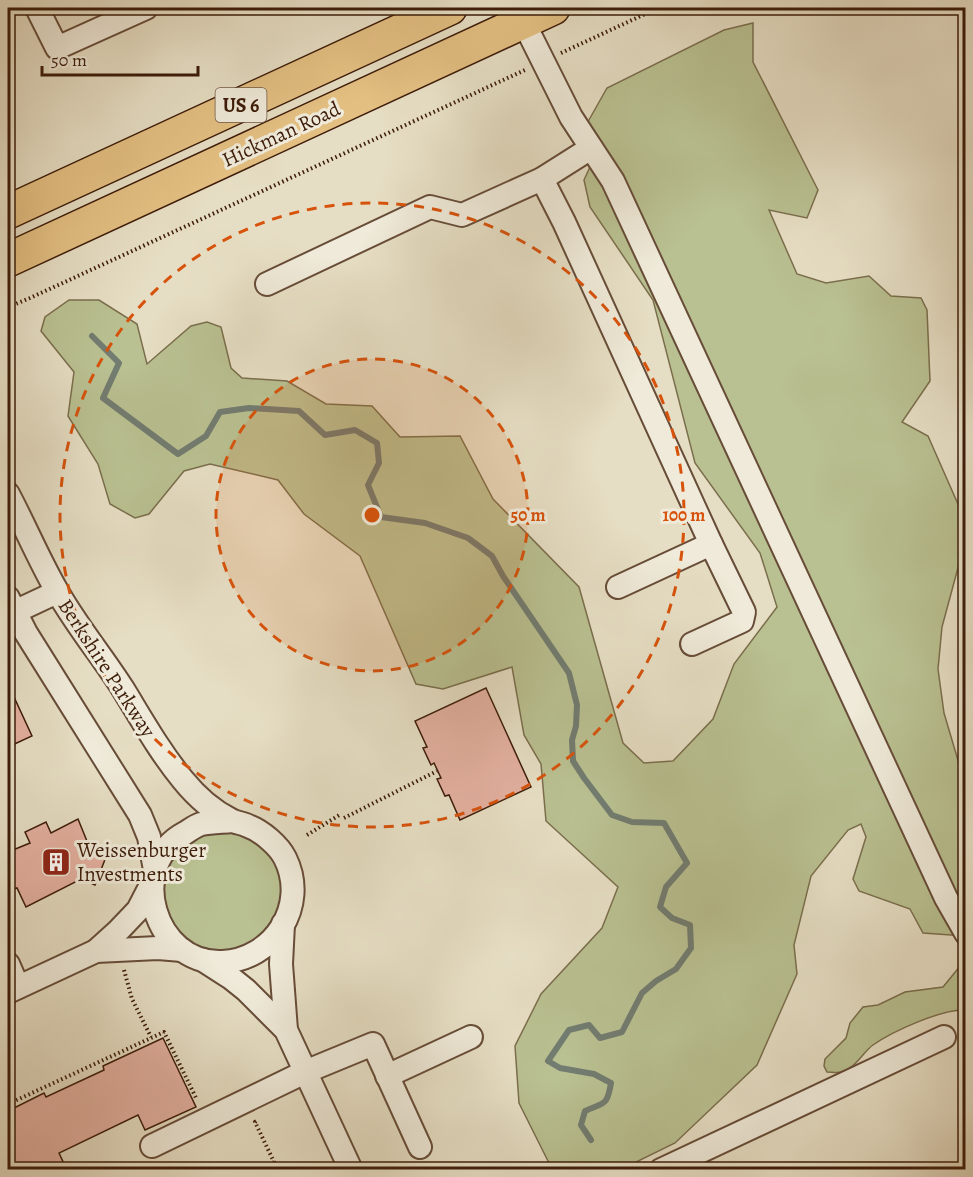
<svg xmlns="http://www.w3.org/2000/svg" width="973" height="1177" font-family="Alegreya,serif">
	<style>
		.green { fill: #b9c091; stroke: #7b6e4d; stroke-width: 1.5 }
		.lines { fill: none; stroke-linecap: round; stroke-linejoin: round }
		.stream { stroke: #727c70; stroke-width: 6 }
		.building { fill: #e3b0a0; stroke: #3d1c09; stroke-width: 1.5 }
		.minor-casing { stroke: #674c38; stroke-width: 26 }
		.highway-casing { stroke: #3d1c09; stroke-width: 36 }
		.path { stroke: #3d1c09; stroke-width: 4; stroke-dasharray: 1.5 3; stroke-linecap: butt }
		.minor { stroke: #efead9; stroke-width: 22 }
		.highway { stroke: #e3bf82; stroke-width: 33 }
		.ring { fill: none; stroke: #d7530c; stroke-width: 3; stroke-dasharray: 10 8 }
		.labels { text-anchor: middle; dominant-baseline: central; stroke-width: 6; stroke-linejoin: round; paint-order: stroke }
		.shield { fill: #efead9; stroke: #725a47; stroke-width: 1.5 }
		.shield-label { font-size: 20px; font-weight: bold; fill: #3d1c09 }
		.street-label { font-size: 21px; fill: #3d1c09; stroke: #efead9 }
		.poi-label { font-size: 21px; fill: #3d1c09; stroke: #efead9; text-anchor: start }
		.centre { fill: #d7530c; stroke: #efead9; stroke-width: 3 }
		.ring-label { font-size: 18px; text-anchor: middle; font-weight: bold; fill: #d7530c; stroke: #efead9; stroke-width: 6; stroke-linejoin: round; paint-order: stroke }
	</style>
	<rect width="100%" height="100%" fill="#e6dec4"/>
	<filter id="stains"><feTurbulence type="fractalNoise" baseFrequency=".00333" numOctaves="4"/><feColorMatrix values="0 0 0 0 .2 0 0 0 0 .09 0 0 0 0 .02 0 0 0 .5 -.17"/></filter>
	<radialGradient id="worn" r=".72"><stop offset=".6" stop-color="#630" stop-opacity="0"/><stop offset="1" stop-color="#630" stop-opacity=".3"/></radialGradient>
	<g class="green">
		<polygon points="753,23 753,62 818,190 807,218 769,210 797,274 826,283 869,276 891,296 921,298 927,310 930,381 902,422 928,436 965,520 965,542 942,627 938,669 944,713 965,784 965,936 923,933 910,909 859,891 853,879 866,837 861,824 848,830 811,876 794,945 797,974 757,1065 675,1143 622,1169 557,1169 550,1165 519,1103 515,1046 541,994 602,928 618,887 546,821 541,764 524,735 512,667 443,689 416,684 360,556 304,514 278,480 210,464 184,471 149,514 135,518 110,504 98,464 68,416 74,372 41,331 45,317 69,300 99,300 137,324 147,364 191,326 207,322 221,327 231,368 242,378 287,381 326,404 372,406 400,437 460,436 493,499 579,587 623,743 644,763 673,761 713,719 734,664 777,607 760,553 695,463 653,300 590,207 584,180 596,154 585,127 607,88 724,30"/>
		<circle cx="222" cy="892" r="60"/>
		<path d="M965,960V1010C942,1009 893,1031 873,1045C863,1052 855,1069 841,1072C838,1073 831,1072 827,1072L824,1066L825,1059L846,1038L850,1023L863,1007L878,1005L905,992L943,987Z"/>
	</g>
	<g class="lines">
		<path class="stream" d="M92,336L119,363L103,398L178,454L206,436L220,412L249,408L299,411L325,435L355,430L377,443L379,463L368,485L381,517L425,523L468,538L492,556L503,576L569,673L577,705L576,726L572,740L573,761L584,778L612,815L632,822L664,823L687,863L666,887L660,907L672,918L690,925L691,948L676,969L656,981L642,993L622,1032L600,1038L589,1025L569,1030L548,1061L560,1068L594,1074L611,1083C607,1107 604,1102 585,1111L581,1125L591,1140"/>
	</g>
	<g class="building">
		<polygon points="8,684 32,736 8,747"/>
		<polygon points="486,688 531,787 460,820 449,795 445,796 437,779 441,778 434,763 431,765 423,748 427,747 415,721"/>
		<polygon points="78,819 91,851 106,857 95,885 81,879 26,907 17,888 13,889 8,878 8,872 10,871 8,866 8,852 30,843 25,832 46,822 51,833"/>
		<polygon points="163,1038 196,1107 145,1130 138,1115 59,1153 66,1168 62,1170 8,1170 8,1111 44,1093 46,1097 104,1070 103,1066"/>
	</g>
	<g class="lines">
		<g class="minor-casing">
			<g id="minor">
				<polyline points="37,8 57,48 146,8"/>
				<polyline points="523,21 571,117 613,181 946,898 966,933"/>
				<polyline points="542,179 564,222 711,544 618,587"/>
				<polyline points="267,284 430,207 462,215 542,179 591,148"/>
				<path d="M8,494C25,526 39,560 57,591C76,625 102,656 123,689C142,720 160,752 183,780C196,796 213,811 231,820C236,823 243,823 248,826C262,831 279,846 285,858C309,906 273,960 222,962C154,965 125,865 185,833C190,830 195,826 201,824C211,822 222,822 232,821"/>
				<polyline points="8,598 26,633 140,815 149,837 155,870"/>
				<polyline points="8,615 57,592"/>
				<polyline points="692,644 742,621 744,612 711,544"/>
				<polyline points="283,924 281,964 286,1030"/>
				<polyline points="96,951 158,948 182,950"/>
				<polyline points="203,960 231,978 246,990 286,1030 351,1170"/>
				<polyline points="8,964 18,987"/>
				<polyline points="8,992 96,951 117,932 138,910 152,883"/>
				<polyline points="387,1076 471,1037"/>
				<polyline points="152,1146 305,1072 373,1044 420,1147"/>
				<polyline points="661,1170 944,1037"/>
			</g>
		</g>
		<g class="highway-casing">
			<g id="highway">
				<polyline points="8,212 450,8"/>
				<polyline points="8,260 553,8"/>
			</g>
		</g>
		<g class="path">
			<polyline points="561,53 658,8"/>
			<polyline points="8,307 30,298 525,70"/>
			<polyline points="344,818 437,771"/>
			<polyline points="307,835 341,814"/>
			<polyline points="124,970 132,999 151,1037"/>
			<polyline points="8,1104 164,1032 197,1100"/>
			<polyline points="257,1170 274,1162 255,1122 258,1120"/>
		</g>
		<use href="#minor" class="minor"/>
		<use href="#highway" class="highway"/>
	</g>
	<circle cx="372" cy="515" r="156" fill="#d7530c" fill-opacity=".12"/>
	<g class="ring">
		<circle cx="372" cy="515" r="156"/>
		<circle cx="372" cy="515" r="312"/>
	</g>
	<defs>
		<g id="building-square" transform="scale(1.5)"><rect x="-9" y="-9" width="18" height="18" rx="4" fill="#8f2418" stroke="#efead9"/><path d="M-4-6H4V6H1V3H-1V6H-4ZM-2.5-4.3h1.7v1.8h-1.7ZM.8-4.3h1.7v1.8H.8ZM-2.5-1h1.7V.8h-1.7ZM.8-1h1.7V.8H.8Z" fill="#fff"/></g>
	</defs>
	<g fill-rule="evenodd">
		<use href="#building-square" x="56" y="862"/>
	</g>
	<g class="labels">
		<rect class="shield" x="215.5" y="88" width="51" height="34" rx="4.5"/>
		<g class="shield-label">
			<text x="241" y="105">US 6</text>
		</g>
		<g class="street-label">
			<text transform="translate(281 134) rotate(-25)">Hickman Road</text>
			<text transform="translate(107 668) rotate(57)">Berkshire Parkway</text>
		</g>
		<g class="poi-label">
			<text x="77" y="850">Weissenburger<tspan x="77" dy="24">Investments</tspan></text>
		</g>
	</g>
	<circle cx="372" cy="515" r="9" class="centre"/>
	<g class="ring-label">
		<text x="528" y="521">50 m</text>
		<text x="684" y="521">100 m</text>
	</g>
	<rect width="973" height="1177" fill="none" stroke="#e6dec4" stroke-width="30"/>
	<rect x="9" y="9" width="955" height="1159" fill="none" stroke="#3d1c09" stroke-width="3"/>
	<rect x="15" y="15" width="943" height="1147" fill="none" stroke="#3d1c09" stroke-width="1.5"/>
	<path d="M42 66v9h156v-9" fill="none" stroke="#3d1c09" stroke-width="3"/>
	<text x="51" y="66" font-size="18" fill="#3d1c09" stroke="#efead9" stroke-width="4.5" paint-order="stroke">50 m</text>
	<rect width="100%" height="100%" filter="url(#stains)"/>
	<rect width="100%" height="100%" fill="url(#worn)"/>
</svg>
